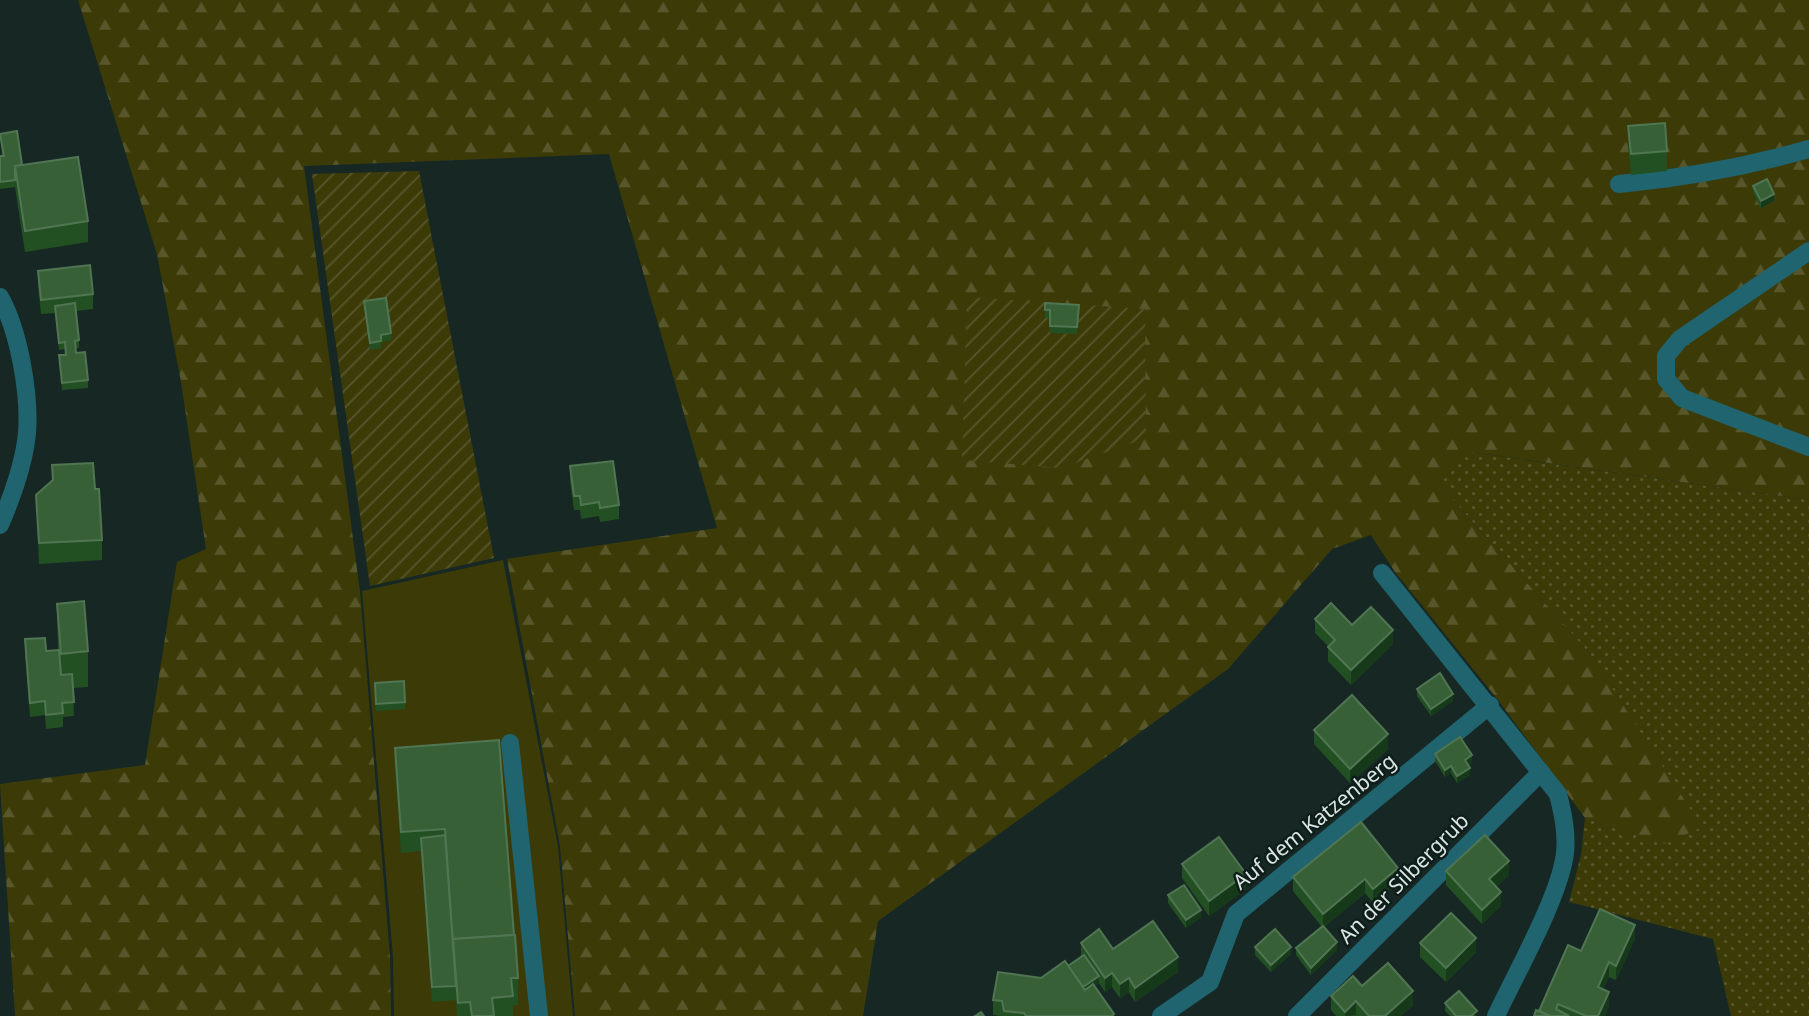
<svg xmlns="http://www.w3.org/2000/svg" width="1809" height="1016" font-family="'Noto Sans',sans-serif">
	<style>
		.grass { fill: url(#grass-dots) }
		.forest { fill: url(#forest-firs) }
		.garden { fill: url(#garden-furrows) }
		.pitch { fill: #3c3b08 }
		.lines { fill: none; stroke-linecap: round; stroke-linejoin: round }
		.minor { stroke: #1f646f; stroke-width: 18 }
		.wall { fill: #235022 }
		.shaded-wall { fill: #16391a }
		.building { fill: #376037; stroke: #507552; stroke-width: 2 }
		.labels { text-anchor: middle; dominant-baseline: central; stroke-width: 5; stroke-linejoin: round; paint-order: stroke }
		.street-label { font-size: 21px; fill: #dbe6e3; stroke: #0e1e1a }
	</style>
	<defs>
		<pattern id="grass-dots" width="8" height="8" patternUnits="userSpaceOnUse" patternTransform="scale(1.75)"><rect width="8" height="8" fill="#3c3b08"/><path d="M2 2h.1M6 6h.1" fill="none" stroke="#58572c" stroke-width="1.8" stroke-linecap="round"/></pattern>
		<pattern id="forest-firs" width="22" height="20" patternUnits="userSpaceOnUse" patternTransform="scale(1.75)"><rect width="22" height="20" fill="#3c3b08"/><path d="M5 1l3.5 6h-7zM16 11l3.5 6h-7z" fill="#58572c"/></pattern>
		<pattern id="garden-furrows" width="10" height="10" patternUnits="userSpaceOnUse" patternTransform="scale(1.75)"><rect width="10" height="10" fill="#3c3b08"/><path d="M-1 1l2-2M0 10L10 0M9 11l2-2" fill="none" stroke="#58572c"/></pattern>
	</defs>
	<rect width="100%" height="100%" fill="#172824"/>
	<polygon class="grass" points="1470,452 1809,500 1809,1016 1731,1016 1713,939 1569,902 1581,855 1585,818 1665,843 1590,654 1439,484"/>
	<polygon class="forest" points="78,0 1809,0 1809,500 1471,452 1439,484 1590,654 1702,827 1665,844 1585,818 1498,700 1395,572 1371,535 1332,549 1228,669 878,921 863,1016 575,1016 560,846 507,559 717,528 609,154 304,166 360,592 390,957 391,1016 15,1016 0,784 145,765 177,562 206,549 181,382 157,254"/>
	<g class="garden">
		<polygon points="419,171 494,558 370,586 312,174"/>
		<polygon points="967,297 1145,309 1146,438 1061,468 962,460"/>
	</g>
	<polygon class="pitch" points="503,560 558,846 573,1016 394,1016 393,957 362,591"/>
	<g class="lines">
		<g class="minor">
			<path d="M1619,184C1684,178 1746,167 1809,149"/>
			<polyline points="1809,251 1680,339 1666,356 1666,379 1682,398 1809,447"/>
			<path d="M0,297C19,331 30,394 27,433C24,464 12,497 0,525"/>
			<path d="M1382,573L1558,794C1563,814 1567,832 1565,853C1560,896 1516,973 1496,1016"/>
			<polyline points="510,743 539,1016"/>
			<polyline points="1161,1016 1210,982 1236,914 1490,705"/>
			<polyline points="1297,1016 1541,772"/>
		</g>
	</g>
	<g class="wall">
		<polygon points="1628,126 1667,151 1667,171 1631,175 1628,147"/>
		<polygon points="0,134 22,165 88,221 88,242 25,252 15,187 0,189 0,156 2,156"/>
		<polygon points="1753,186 1774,201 1761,208 1753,193"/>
		<polygon points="38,271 93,294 93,309 76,311 79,340 79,348 76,348 76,353 88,380 88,388 62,390 59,355 66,355 65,349 59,350 55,313 41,314 38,285"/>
		<polygon points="364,301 391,333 391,340 381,342 381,348 370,350"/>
		<polygon points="1045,303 1079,305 1077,334 1050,333 1050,318 1045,318"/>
		<polygon points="52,465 102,540 102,560 39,564 36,495 52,480"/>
		<polygon points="570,466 619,505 619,519 600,522 599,516 581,519 580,510 574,510 570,481"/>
		<polygon points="57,604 88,651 88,687 73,688 74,716 63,717 63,727 46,729 45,715 30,717 25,654 25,639 46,651 58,650"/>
		<polygon points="1315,619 1352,625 1393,644 1351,685 1328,661 1328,646 1315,633"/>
		<polygon points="1417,689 1453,701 1431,716 1417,696"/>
		<polygon points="375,690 405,702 405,709 376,711"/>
		<polygon points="1314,730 1388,749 1350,783 1314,744"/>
		<polygon points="499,740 518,978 518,1005 513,1005 513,1016 457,1016 456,1000 432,1002 421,851 401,853 395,769 395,748"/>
		<polygon points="1435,754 1472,763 1468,765 1470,775 1457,783 1451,773 1445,777 1435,761"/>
		<polygon points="1361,822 1398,882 1373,903 1365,893 1324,927 1337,950 1311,975 1296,955 1296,948 1322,927 1293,891 1293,877"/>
		<polygon points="1182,864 1246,889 1209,916 1182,878"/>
		<polygon points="1446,871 1509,875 1496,887 1501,906 1482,924 1446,885"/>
		<polygon points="1168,895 1201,917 1186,928 1168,903"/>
		<polygon points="1635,939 1616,980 1609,977 1603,989 1609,1006 1605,1016 1534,1016 1581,951"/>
		<polygon points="1081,943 1113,949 1178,972 1135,1002 1129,992 1120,998 1112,987 1105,992 1099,983 1094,986 1114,1016 1002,1016 993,1015 993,1000 1068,966 1081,957"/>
		<polygon points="1420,943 1476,952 1446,982 1420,957"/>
		<polygon points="1255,947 1291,954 1271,972 1255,955"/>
		<polygon points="1362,986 1413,1005 1401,1016 1336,1016 1331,1010 1331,996"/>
		<polygon points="1445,1003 1477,1016 1450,1016 1445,1011"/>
	</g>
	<g class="shaded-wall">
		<polygon points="1774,194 1774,201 1761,208 1761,201"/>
		<polygon points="1393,630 1393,644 1351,685 1351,670"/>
		<polygon points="1453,694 1453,701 1431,716 1431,709"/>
		<polygon points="1388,734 1388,749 1350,783 1350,769"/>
		<polygon points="1472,755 1472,763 1465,767 1465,760"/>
		<polygon points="1451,766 1451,773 1445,777 1445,770"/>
		<polygon points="1470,768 1470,775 1457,783 1457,776"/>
		<polygon points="1509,861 1509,875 1489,893 1489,879"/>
		<polygon points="1398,868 1398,882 1373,903 1373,889"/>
		<polygon points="1246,874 1246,889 1209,916 1209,901"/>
		<polygon points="1365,879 1365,893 1323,928 1323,914"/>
		<polygon points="1501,892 1501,906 1482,924 1482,910"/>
		<polygon points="1201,910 1201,917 1186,928 1186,920"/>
		<polygon points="1635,925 1635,939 1616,980 1616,966"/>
		<polygon points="1476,938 1476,952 1446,982 1446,968"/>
		<polygon points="1337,942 1337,950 1311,975 1311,968"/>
		<polygon points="1291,947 1291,954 1271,972 1271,965"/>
		<polygon points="1178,957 1178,972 1135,1002 1135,988"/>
		<polygon points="1609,962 1609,977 1598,1001 1598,987"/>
		<polygon points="1112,973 1112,987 1105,992 1105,978"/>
		<polygon points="1099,976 1099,983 1079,996 1079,989"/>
		<polygon points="1129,978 1129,992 1120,998 1120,984"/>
		<polygon points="1413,991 1413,1005 1401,1016 1385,1016"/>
		<polygon points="1609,992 1609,1006 1605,1016 1598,1016"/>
		<polygon points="1356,1001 1356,1015 1345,1016 1345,1012"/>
	</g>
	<g class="building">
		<polygon points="1665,123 1667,151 1631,154 1628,126"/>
		<polygon points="17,131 22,165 15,166 15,180 0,182 0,156 4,156 0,134"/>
		<polygon points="78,157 88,221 25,231 15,166"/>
		<polygon points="1767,179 1774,194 1761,201 1753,186"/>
		<polygon points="90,265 93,294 41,300 38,271"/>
		<polygon points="386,298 391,333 381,335 381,341 370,343 364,301"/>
		<polygon points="75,303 79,340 75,341 76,353 85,352 88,380 62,383 59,355 66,355 65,342 59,343 55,306"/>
		<polygon points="1045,303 1079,305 1077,327 1050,326 1050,310 1045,310"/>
		<polygon points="613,461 619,505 600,508 599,502 581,505 580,496 574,496 570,466"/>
		<polygon points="93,463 95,489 99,489 102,540 39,543 36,495 53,480 52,465"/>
		<polygon points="84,601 88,651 61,654 57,604"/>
		<polygon points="1331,603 1352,625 1371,607 1393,630 1351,670 1328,647 1335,640 1315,619"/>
		<polygon points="45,638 46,651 59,650 61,675 72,674 74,702 62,703 63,713 46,715 45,701 30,703 25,639"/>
		<polygon points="1440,673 1453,694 1431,709 1417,689"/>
		<polygon points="404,681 405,702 376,704 375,683"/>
		<polygon points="1352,695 1388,734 1350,769 1314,730"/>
		<polygon points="1460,737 1472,755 1465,760 1470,768 1457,776 1451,766 1445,770 1435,754"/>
		<polygon points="499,740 514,935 453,939 453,945 445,829 401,832 395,748"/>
		<polygon points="1361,822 1398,868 1373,889 1365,879 1323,914 1293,877"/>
		<polygon points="445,835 456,986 432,987 421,838"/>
		<polygon points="1485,835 1509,861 1489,879 1501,892 1482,910 1446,871"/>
		<polygon points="1219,837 1246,874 1209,901 1182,864"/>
		<polygon points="1184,885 1201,910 1186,920 1168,895"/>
		<polygon points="1600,909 1635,925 1616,966 1609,962 1598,987 1609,992 1598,1016 1586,1016 1558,1004 1556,1009 1569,1016 1550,1016 1539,1011 1568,945 1581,951"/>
		<polygon points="1451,913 1476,938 1446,968 1420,943"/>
		<polygon points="1153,921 1178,957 1135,988 1129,978 1120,984 1112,973 1105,978 1081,943 1099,929 1113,949"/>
		<polygon points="1323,926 1337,942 1311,968 1296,948"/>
		<polygon points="1275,929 1291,947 1271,965 1255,947"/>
		<polygon points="515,935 518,978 511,978 513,996 492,998 494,1016 472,1016 470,1002 458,1003 453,939"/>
		<polygon points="1084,955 1099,976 1083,987 1068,966"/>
		<polygon points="1065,961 1085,990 1093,984 1114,1014 1112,1016 1026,1016 1024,1013 1004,1011 1002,1001 993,1000 998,972 1041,978"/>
		<polygon points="1388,963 1413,991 1385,1016 1369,1016 1356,1001 1345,1012 1331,996 1353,976 1362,986"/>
		<polygon points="1459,991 1477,1011 1471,1016 1456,1016 1445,1003"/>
		<polygon points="1536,1010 1550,1016 1534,1016"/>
		<polygon points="981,1012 984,1016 975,1016"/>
	</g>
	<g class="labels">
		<g class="street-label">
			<text transform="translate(1314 821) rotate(-39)">Auf dem Katzenberg</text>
			<text transform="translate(1403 878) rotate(-45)">An der Silbergrub</text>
		</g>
	</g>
</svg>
